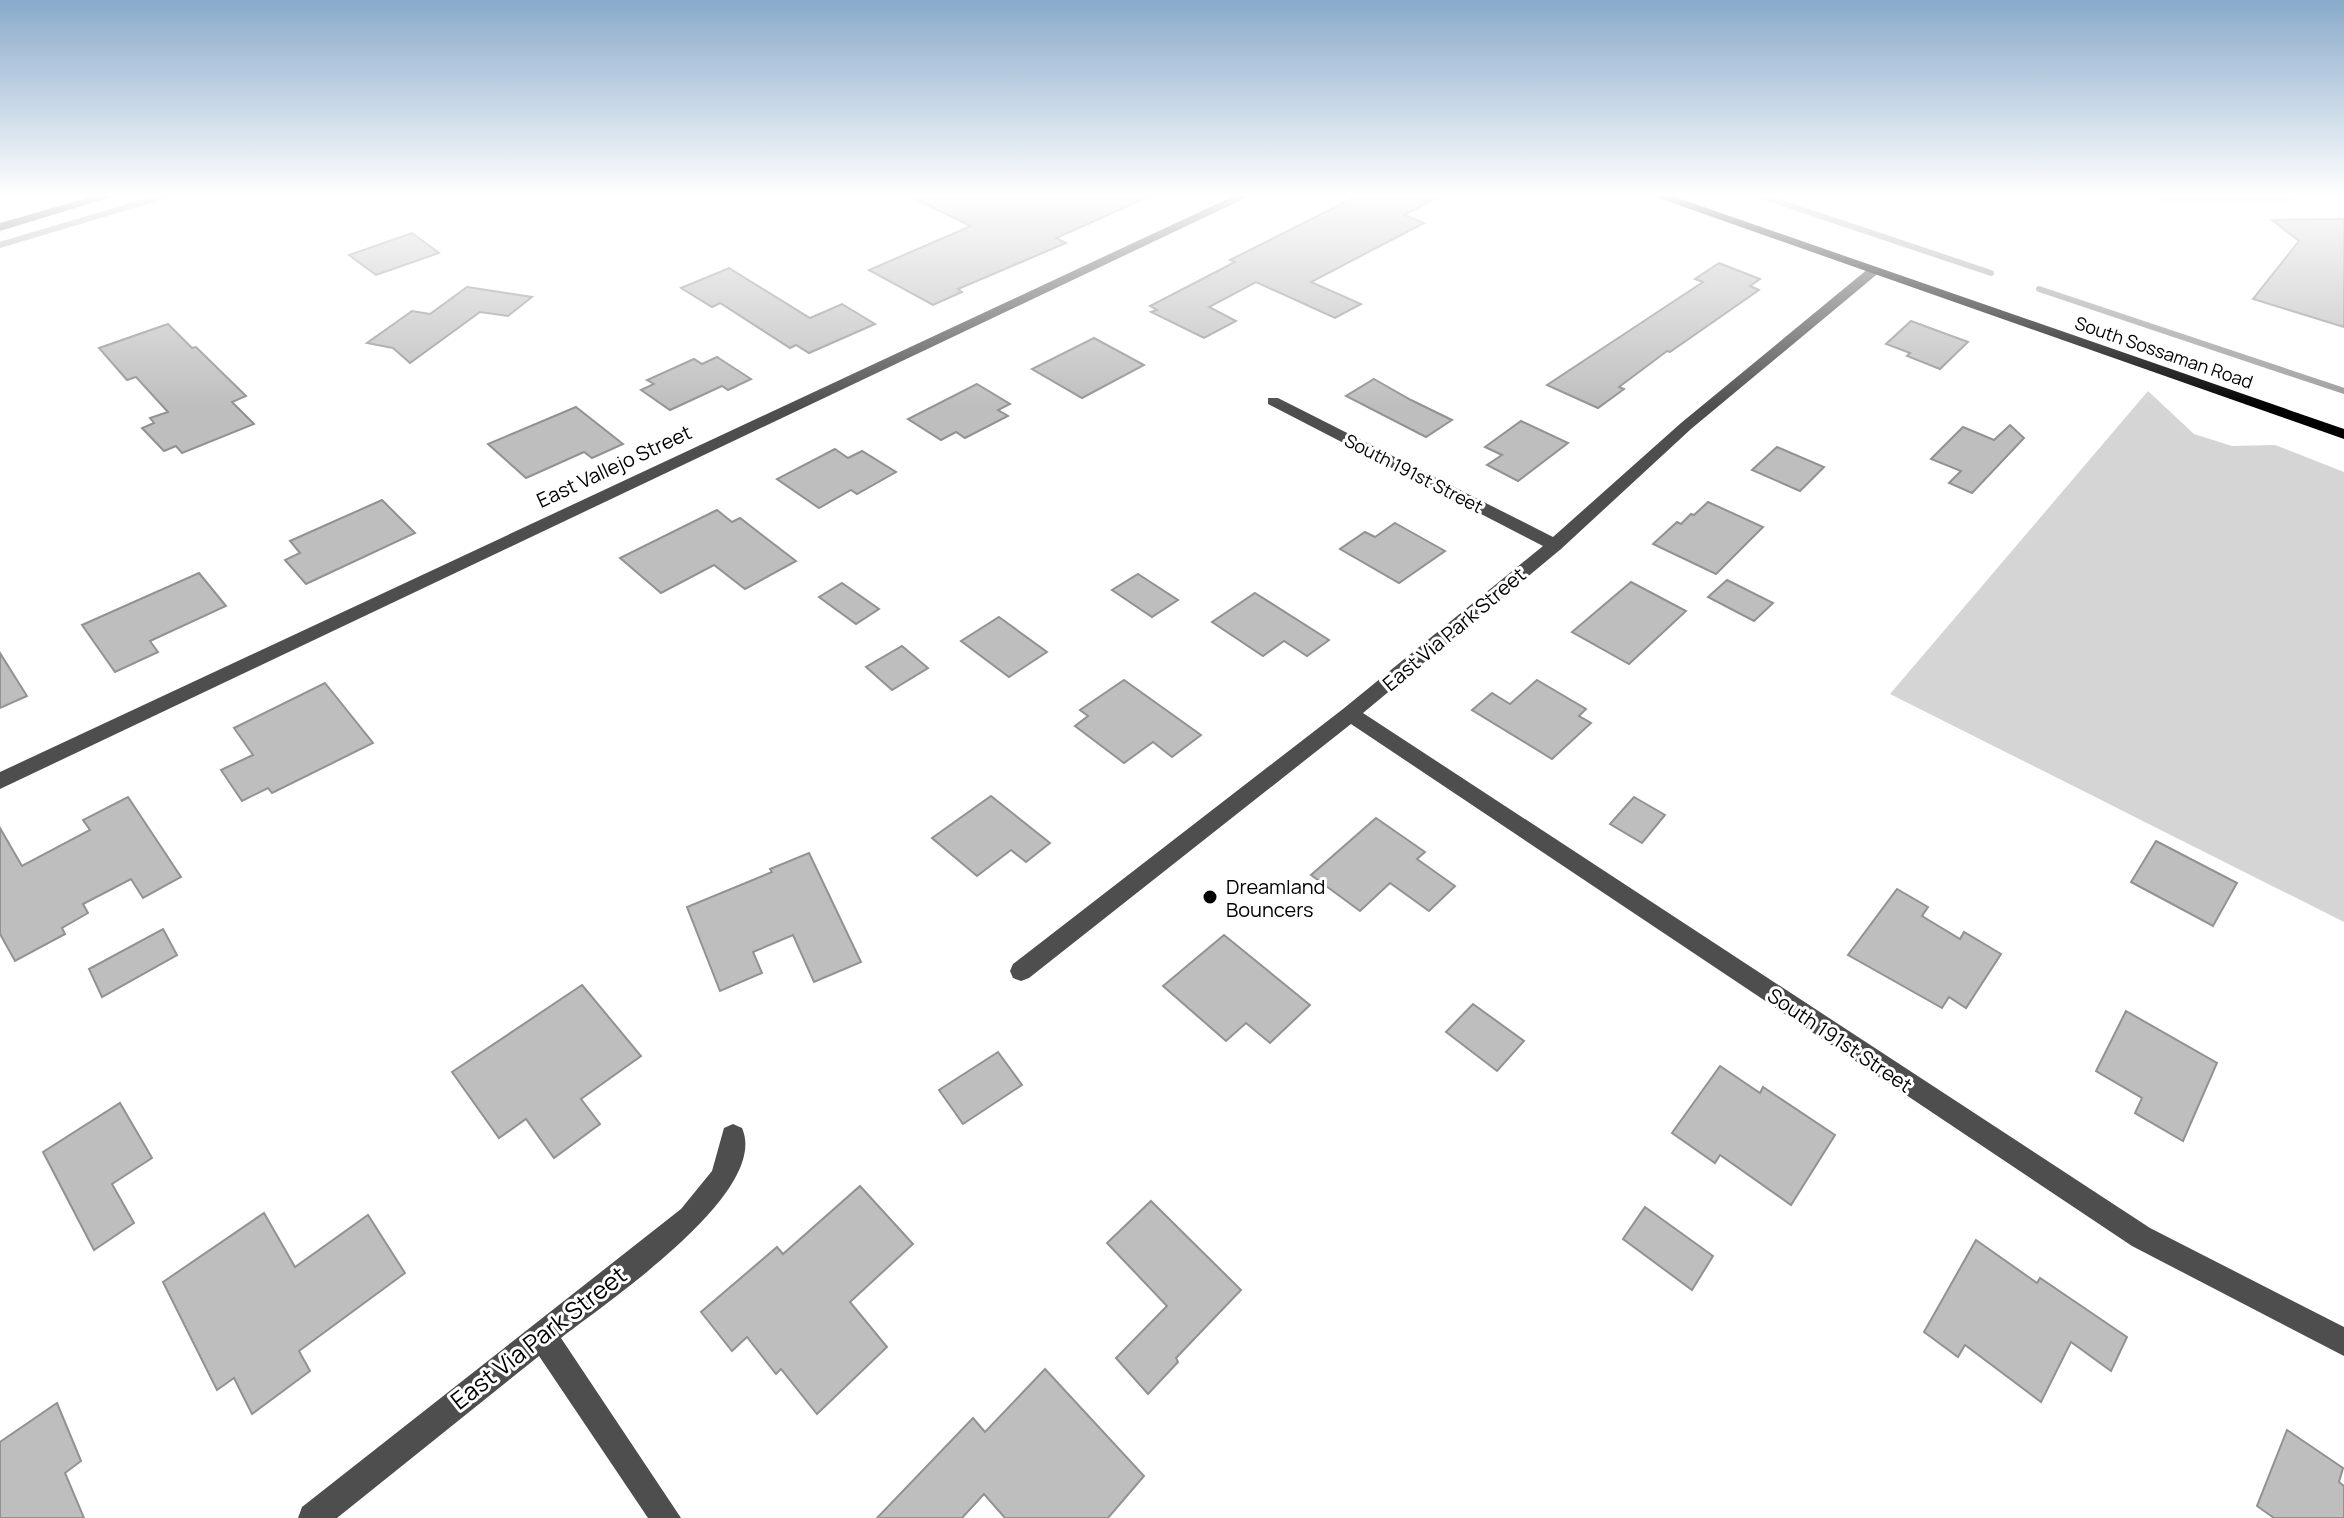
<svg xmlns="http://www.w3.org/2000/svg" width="2344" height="1518" font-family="Manrope,sans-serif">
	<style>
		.green { fill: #d5d5d5 }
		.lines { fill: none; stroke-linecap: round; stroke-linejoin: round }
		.stream { stroke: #9c9c9c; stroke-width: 6 }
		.building { fill: #bebebe; stroke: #929292; stroke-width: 2 }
		.minor { fill: #4e4e4e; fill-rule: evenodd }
		.major { fill: #000; fill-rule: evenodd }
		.poi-dot { fill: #000; stroke: #fff; stroke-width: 3 }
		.labels { text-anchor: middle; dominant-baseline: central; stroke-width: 6; stroke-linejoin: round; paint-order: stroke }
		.far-street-label { font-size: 18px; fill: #000; stroke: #fff }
		.street-label { font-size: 20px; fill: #000; stroke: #fff }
		.poi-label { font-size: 20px; fill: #000; stroke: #fff; text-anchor: start }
		.near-street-label { font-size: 24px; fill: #000; stroke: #fff }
	</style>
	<rect width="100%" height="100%" fill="#fff"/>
	<g class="green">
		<polygon points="2151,194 2286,194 2297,202 2162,203"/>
		<polygon points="2148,391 2194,434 2232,446 2275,445 2344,472 2344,922 1890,694"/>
	</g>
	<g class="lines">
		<g class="stream">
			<polyline points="1755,194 1991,273"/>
			<polyline points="0,245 171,194"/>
			<polyline points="2039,289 2344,391"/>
		</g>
	</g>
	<g class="building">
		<polygon points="905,194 1155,194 1056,238 1066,243 958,289 962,292 933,305 869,270 971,226"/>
		<polygon points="1361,194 1444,194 1404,215 1424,223 1311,282 1361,304 1335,318 1256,282 1209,307 1236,321 1204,338 1151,312 1157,310 1150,306 1235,262 1230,260"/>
		<polygon points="2344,219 2344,327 2253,299 2299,241 2272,220"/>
		<polygon points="412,233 439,253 376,275 349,255"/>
		<polygon points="1719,263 1760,279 1750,286 1759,290 1670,352 1667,351 1619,387 1624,389 1598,408 1547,385 1703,282 1695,279"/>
		<polygon points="729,268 810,318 842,304 875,324 809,353 796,345 790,348 720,303 712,307 681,288"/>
		<polygon points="467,287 532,297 508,316 480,312 410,363 393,348 367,343 412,311 430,314"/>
		<polygon points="1911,321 1968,342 1940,369 1907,356 1910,353 1886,344"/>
		<polygon points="168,324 192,348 196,347 246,396 232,402 254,424 182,453 176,446 164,451 142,428 154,423 150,418 168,412 136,377 127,380 99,348"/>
		<polygon points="1094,338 1144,365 1082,398 1032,369"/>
		<polygon points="717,357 751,379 728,390 722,386 670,410 641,390 654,384 647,380 694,359 702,364"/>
		<polygon points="1374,379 1411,400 1452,420 1426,437 1346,396"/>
		<polygon points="977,384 1010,404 998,410 1008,416 965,438 956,432 941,440 908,419"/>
		<polygon points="576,407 623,444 592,458 584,452 526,478 488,444"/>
		<polygon points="1521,421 1568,443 1518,481 1487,465 1502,455 1485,447"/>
		<polygon points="2010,425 2024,438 1972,493 1949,483 1961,471 1931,459 1963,427 1994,440"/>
		<polygon points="1777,447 1824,467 1800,491 1752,470"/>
		<polygon points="835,449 848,458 862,451 896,472 857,494 851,490 819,508 777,479"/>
		<polygon points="382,500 415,533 306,584 285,560 300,553 290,541"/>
		<polygon points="1708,502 1763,527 1716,574 1653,544 1677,522 1681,524 1691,514 1694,515"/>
		<polygon points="717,510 732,522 740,518 796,561 745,589 714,565 661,593 620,558"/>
		<polygon points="1395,523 1445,551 1399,583 1340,549 1365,532 1375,537"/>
		<polygon points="199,573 226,606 150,641 158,652 115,672 82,625"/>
		<polygon points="1138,574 1178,600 1152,617 1112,590"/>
		<polygon points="1727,580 1773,603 1754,621 1708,597"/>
		<polygon points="1631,582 1686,611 1629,664 1572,632"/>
		<polygon points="842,583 879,609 856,624 819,597"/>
		<polygon points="1255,593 1329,640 1307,656 1284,641 1263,656 1212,622"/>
		<polygon points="999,617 1047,652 1009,677 961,641"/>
		<polygon points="902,646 928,668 892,690 866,667"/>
		<polygon points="0,653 27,696 0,708"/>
		<polygon points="1124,680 1201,735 1172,757 1153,742 1124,763 1075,726 1088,716 1080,710"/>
		<polygon points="1537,680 1586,709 1579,716 1591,723 1552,759 1472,710 1492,693 1510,704"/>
		<polygon points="325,683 373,743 272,793 268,788 242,801 221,770 253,755 234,728"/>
		<polygon points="991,796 1050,843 1026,862 1011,850 977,876 932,838"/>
		<polygon points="128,797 181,877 143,898 131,879 83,904 88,913 62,928 65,934 15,961 0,934 0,828 22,866 90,830 83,820"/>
		<polygon points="1634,797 1665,815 1642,843 1610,824"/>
		<polygon points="1376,818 1425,852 1417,859 1455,886 1429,911 1390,883 1360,911 1311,875"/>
		<polygon points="2156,841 2237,883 2213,926 2131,882"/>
		<polygon points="809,853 861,962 814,982 793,935 753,952 762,973 720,991 687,907 772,872 770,869"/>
		<polygon points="1897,889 1928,907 1922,916 1960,939 1964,932 2001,954 1966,1008 1949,997 1942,1008 1848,955"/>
		<polygon points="163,929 177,955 102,997 89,969"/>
		<polygon points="1224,935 1310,1005 1270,1043 1246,1023 1226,1041 1163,986"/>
		<polygon points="582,985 641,1056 581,1099 600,1124 554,1158 526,1119 499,1138 452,1072"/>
		<polygon points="1473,1004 1524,1041 1497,1071 1446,1032"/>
		<polygon points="2126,1011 2217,1063 2183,1141 2135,1113 2142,1098 2096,1071"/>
		<polygon points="998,1052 1022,1085 963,1124 939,1090"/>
		<polygon points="1720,1066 1760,1093 1763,1087 1835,1135 1791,1205 1720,1155 1715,1163 1672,1133"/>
		<polygon points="120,1103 152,1158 112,1184 134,1223 94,1250 43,1152"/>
		<polygon points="860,1186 913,1244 850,1302 887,1347 817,1414 781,1369 776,1374 747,1337 732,1351 701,1312 777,1247 783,1254"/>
		<polygon points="1151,1201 1241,1290 1176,1358 1178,1362 1148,1394 1116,1358 1167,1306 1107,1243"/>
		<polygon points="1645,1207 1713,1256 1692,1290 1623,1239"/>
		<polygon points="264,1213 295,1267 368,1215 405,1273 299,1351 310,1371 252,1414 234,1378 217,1390 163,1282"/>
		<polygon points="1976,1240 2037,1283 2040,1278 2127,1337 2111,1371 2071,1342 2041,1402 1965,1345 1958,1357 1924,1332"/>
		<polygon points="1045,1369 1144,1476 1108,1518 1005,1518 984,1494 962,1518 877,1518 973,1418 985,1432"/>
		<polygon points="57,1403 81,1461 65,1473 84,1518 0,1518 0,1442"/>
		<polygon points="2287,1430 2343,1468 2339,1482 2344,1486 2344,1518 2274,1518 2257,1506"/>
	</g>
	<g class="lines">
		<g class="minor">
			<polygon points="101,194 121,194 0,231 0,223"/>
			<polygon points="1238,194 1254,194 0,789 0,772"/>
			<polygon points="1869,268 1881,271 1691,429 1561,549 1363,713 2150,1228 2344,1327 2344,1356 2132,1246 1351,724 1029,978 1021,981 1013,978 1010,971 1013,964 1343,709 1543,546 1268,404 1268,398 1278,398 1553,537 1681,423"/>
			<path d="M733,1124L742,1128C771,1193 605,1303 561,1338L681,1518H648L539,1356L337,1518H298L302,1507L681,1209L712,1171L724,1128Z"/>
		</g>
		<polygon class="major" points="1647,194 1666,194 2344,429 2344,439"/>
	</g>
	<linearGradient id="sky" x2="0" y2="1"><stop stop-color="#89aaca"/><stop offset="0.48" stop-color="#fff"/><stop offset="1" stop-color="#fff" stop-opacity="0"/></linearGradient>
	<rect width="2344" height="407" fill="url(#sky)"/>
	<circle class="poi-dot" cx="1210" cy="897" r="8"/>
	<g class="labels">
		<g class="far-street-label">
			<text transform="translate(2164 352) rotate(19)">South Sossaman Road</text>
			<text transform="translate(1414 473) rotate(27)">South 191st Street</text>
		</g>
		<g class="street-label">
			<text transform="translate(614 466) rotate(-25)">East Vallejo Street</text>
			<text transform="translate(1454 629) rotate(-40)">East Via Park Street</text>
			<text transform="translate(1840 1040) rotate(34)">South 191st Street</text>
		</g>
		<g class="poi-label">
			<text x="1226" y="886">Dreamland<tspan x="1226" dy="23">Bouncers</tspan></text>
		</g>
		<g class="near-street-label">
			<text transform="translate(538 1337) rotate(-38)">East Via Park Street</text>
		</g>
	</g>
</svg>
